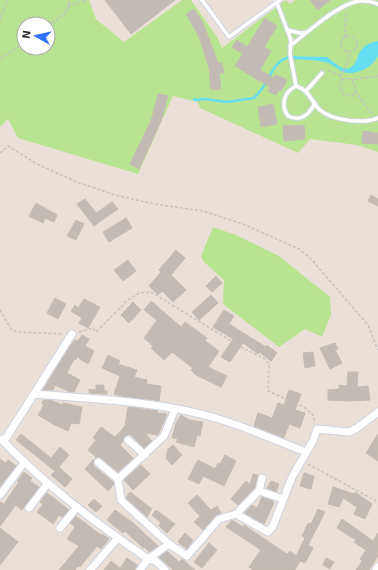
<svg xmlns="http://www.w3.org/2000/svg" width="378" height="570" font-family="'Exo 2',sans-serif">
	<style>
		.green { fill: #b8e491; fill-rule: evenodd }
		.water { fill: #65def2 }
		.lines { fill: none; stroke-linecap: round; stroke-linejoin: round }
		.stream { stroke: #65def2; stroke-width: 2.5 }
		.building { fill: #c2bab4; stroke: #c5bcb1 }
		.lane-casing { stroke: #cdd3e1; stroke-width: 5.5 }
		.street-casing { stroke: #cdd3e1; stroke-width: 9 }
		.path { stroke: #c3c3c3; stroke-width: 1.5; stroke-dasharray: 3 2; stroke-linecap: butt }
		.lane { stroke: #fff; stroke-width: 3.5 }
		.street { stroke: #fff; stroke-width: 7 }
	</style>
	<rect width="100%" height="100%" fill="#ebe0d7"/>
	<g class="green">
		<path d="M0,0H89L96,19L124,42L182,0H191L217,37L222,48L286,0L290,4L295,0H378V152L357,145L310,139L298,153L200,108L198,102L173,96L138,174L18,138L8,119L0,127ZM24,24H48V48H24Z"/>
		<polygon points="213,227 236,235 279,256 330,297 331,315 322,337 305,329 279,347 223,304 224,280 204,262 201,256"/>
	</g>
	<path class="water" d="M378,41C378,45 378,52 378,56C372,68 355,76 343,72C337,69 331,63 324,62C312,59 299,60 287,59V56L327,57L340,67L348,69C363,62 352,46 378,41Z"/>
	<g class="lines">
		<g class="stream">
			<path d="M269,77C273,70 278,60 287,58"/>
			<polyline points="194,99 195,100 205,99 227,102 254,98 262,89 266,82"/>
		</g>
	</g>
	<g class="building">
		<polygon points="105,0 175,0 131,34"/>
		<polygon points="310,0 330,0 318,10"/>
		<polygon points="194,9 203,23 218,63 222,63 224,73 219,73 221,89 211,89 209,68 202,46 198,35 186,14"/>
		<polygon points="265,18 277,26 264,47 271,51 260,70 274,78 276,75 287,80 281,91 279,90 276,95 268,91 270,87 235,66 243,54 232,47 237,40 247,47"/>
		<polygon points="158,94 168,96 161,121 139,169 130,164 152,118"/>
		<polygon points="273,104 277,124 261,127 258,107"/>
		<polygon points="304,125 305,139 284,141 283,126"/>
		<polygon points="363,131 378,133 378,144 362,143"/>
		<polygon points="371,195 378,199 378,206 368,201"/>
		<polygon points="85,199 96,213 112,202 118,209 94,226 77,204"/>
		<polygon points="36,203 57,215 54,222 45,218 43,223 29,216"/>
		<polygon points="126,218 132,228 109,242 103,232"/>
		<polygon points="76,220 84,224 76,240 67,236"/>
		<polygon points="176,250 185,258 171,275 186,290 173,302 162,291 158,295 149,286 161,272 159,270"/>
		<polygon points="128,260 136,271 123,281 114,270"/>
		<polygon points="216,276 222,283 212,292 206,286"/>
		<polygon points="211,295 218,303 199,320 192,312"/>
		<polygon points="55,298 66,304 58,319 47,313"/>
		<polygon points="84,299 100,307 88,328 79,323 82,318 71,311 75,305 78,308"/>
		<polygon points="151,301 181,327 185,322 207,338 205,341 219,351 208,367 227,376 221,387 196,375 191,370 193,368 172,352 164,360 151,348 153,346 144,338 157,320 144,310"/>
		<polygon points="133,302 141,310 129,323 121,315"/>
		<polygon points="224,310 234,316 229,324 266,347 267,345 277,353 271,361 259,352 258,354 243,343 230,362 221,357 233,339 213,327"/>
		<polygon points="82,335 89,339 85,346 94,351 88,364 77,357 76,360 74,359 67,373 80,380 74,392 70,392 55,385 53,390 43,390 70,346 75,340 78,341"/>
		<polygon points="335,343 338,349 335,350 342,363 330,369 320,348"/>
		<polygon points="313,352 315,366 305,368 303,353"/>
		<polygon points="108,355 120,361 118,364 137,370 134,377 147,380 146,384 161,386 159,401 121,396 114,394 120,376 102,368"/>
		<polygon points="348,372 358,372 357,387 368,386 370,400 350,401 328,400 328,390 339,389 339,385 347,386"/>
		<polygon points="96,385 104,385 104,391 107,391 107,394 89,393 89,389 96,390"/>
		<polygon points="289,390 301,394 295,410 305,413 300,428 289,424 284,438 254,426 258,413 272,418 278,403 284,405"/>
		<polygon points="43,400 50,400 63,405 63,403 82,407 79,424 71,423 68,431 53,424 38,415 44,405 42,404"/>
		<polygon points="128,407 158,411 157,413 167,414 163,424 162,424 160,431 158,435 145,433 152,441 144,448 130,434 124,437 123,441 120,445 133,458 118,472 101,458 99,457 95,458 96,457 88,450 96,440 93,438 101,427 115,437 125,426"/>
		<polygon points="181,415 189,420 203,422 200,436 197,435 194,447 176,442 178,439 172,438 176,423"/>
		<polygon points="21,434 51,458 60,447 69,455 59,467 72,479 65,487 51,475 55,471 16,440"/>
		<polygon points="378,434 378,461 366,453"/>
		<polygon points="173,445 182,455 172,465 166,458 168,449"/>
		<polygon points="225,455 236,461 224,486 203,476 199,484 188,479 198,460 215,469 218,463 220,464"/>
		<polygon points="0,459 6,463 8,460 16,466 0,487"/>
		<polygon points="94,459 93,463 94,466 113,482 114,484 108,491 85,469"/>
		<polygon points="141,465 150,474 133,490 124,480"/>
		<polygon points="24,472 32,478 30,481 39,487 22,510 16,505 0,526 0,502 4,504 19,482 17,481"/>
		<polygon points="304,473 314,476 311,489 300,486"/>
		<polygon points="253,474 258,475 255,487 238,505 231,499 246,481 250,485"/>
		<polygon points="271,481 279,484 276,492 267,488"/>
		<polygon points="333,487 354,494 355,492 372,504 365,519 354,514 357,507 343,498 339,507 328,504"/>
		<polygon points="130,492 152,509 147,517 126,498"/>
		<polygon points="47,493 69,510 62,517 59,515 53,524 37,512 43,504 40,502"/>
		<polygon points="197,495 211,510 217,506 221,513 215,516 203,530 194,522 200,516 188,503"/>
		<polygon points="262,497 273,501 274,503 264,524 245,513 252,505 257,508"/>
		<polygon points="94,499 102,506 96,512 88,505"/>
		<polygon points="318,509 325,512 308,545 313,548 305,563 300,561 295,570 253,570 249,567 261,550 226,527 232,520 243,527 244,525 287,554 290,551 296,556 305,538 302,536 308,523 311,524"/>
		<polygon points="115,510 132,522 158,546 150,552 144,547 143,548 125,531 123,533 107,520"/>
		<polygon points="156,510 175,524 167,533 159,526 161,523 152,515"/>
		<polygon points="76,516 101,535 102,534 109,539 101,549 97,546 80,567 78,566 75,570 59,570 79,546 67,539 75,527 70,523"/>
		<polygon points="342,519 373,541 378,533 378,556 369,570 356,570 362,561 360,559 366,550 354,542 356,540 337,528"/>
		<polygon points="0,528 18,542 0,565"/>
		<polygon points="185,533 193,540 187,549 178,542"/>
		<polygon points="209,543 217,550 202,568 194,562"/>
		<polygon points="166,552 168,552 179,562 182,559 195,570 173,570 159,557"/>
		<polygon points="127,558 137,565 135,570 104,570 111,561 120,568"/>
		<polygon points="326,558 334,562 330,569 323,565"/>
	</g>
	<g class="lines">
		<g class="lane-casing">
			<g id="lane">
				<polyline points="202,0 229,37 280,0"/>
				<path d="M277,3L291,40L290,54L296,86C311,91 310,101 320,110C333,121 363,124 378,118"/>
				<polyline points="287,30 300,33 305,33"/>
				<path d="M290,46C308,32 338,4 359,1C365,0 372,2 378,4"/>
				<path d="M296,86C284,92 280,105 288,116C301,122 309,115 315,103"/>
				<polyline points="306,91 322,73"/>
			</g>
		</g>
		<g class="street-casing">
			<g id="street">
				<path d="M34,394C93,399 155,401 212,417C244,426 275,440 306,452"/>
				<polyline points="0,440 6,438 72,334"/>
				<path d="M2,440C45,485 96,523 148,559L156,561L165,570"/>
				<polyline points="128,440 145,455"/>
				<polyline points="98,462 118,479 121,500 169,544 187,556 219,519 236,514 268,532 273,526 292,477 313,441 317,429 349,432 357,428 378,412"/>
				<polyline points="118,479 164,436 175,409"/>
				<polyline points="259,491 283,499"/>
				<polyline points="0,495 24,463"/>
				<polyline points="29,508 48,483"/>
				<polyline points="236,514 259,491 262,478"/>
				<polyline points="60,528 77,507"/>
				<polyline points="90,570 118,538"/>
				<polyline points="140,570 148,559 169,544"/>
				<polyline points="376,570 378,567"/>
			</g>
		</g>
		<g class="path">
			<polyline points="68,6 86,0"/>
			<polyline points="0,20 7,0"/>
			<polyline points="48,26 66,12 70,0"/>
			<circle cx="349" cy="44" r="8"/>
			<polyline points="345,37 346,11"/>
			<polyline points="0,59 24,43"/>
			<polyline points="328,71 330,71 341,76 342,80"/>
			<polyline points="341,76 349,59 350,52"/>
			<path d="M352,80C355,85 357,91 352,96L345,95C340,90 339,87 342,80L348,78L352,80L378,76"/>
			<polyline points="355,91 372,114"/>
			<polyline points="0,153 8,146 37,164 77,182 115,195 154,204 203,211 243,224 299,249 311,259 368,325 378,350"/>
			<polyline points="0,310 11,329 18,332 63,334"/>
			<polyline points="79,332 93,328 96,332 128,300 139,293 151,292 241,347 265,359 269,364 268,391 304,407 313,415 315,423"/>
			<polyline points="308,464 378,502"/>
		</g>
		<use href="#lane" class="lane"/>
		<use href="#street" class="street"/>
	</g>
	<g transform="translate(36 36) rotate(278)"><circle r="19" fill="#ffffff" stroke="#a9a9a9"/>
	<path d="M0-3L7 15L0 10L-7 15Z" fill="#3071ff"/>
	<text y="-6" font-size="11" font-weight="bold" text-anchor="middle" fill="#272727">N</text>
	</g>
</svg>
